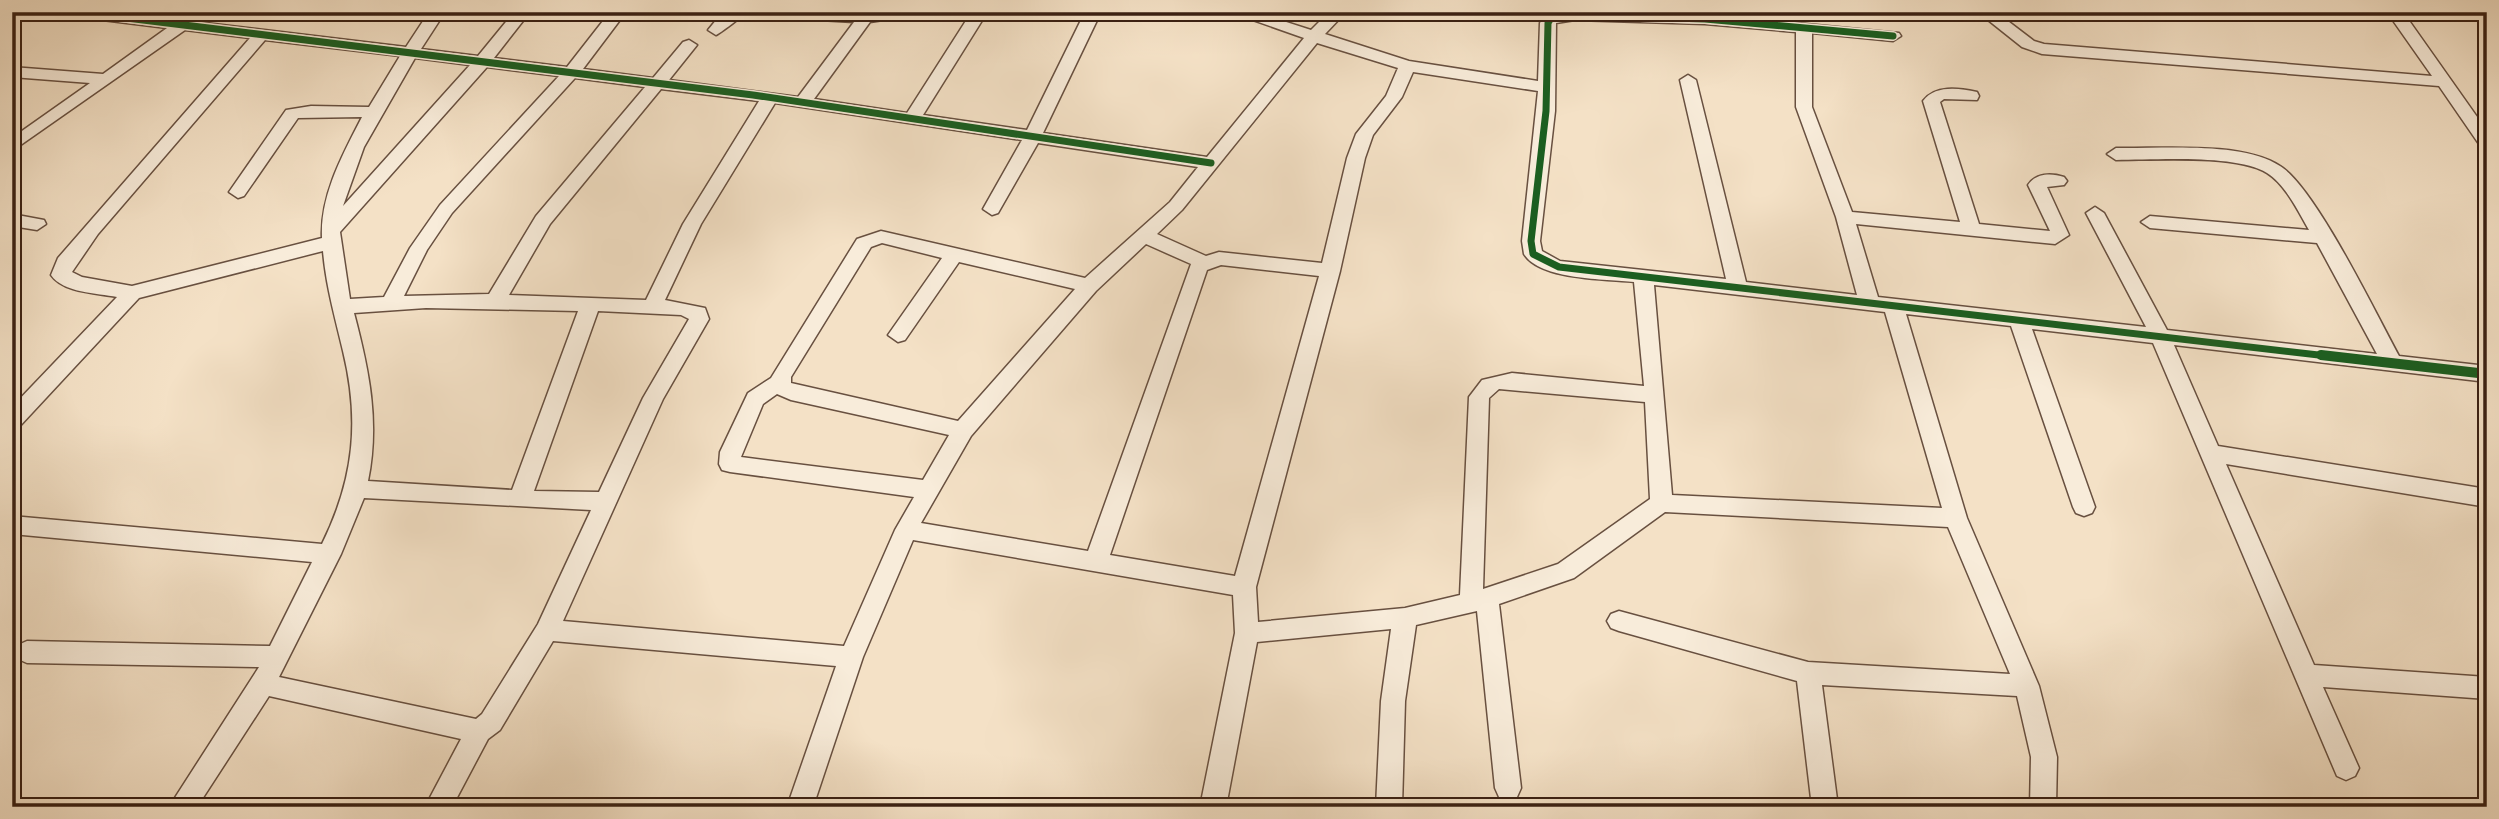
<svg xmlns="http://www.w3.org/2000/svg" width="2499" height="819" font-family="'IM FELL Great Primer',serif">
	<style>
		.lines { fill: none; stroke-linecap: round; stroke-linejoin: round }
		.street-casing { stroke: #685040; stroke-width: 3 }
		.street { fill: #f8ecda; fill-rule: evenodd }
		.cycleway-far1-casing { stroke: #f8ecda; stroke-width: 10 }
		.cycleway-casing { stroke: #f8ecda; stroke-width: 14 }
		.cycleway-far1 { stroke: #1b5e20; stroke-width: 7 }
		.cycleway { stroke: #1b5e20; stroke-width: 10 }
	</style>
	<rect width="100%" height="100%" fill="#f4e1c6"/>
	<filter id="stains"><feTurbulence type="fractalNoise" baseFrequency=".00286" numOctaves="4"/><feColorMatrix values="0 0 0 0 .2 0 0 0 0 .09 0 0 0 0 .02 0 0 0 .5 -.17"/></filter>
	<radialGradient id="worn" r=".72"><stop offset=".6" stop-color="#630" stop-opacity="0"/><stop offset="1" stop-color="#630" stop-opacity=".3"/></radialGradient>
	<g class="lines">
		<g class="street-casing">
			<g id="street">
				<path d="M70,12H119L179,20L189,12H208L197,22L406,47L429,12H445L421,49L478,56L514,12H530L494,58L567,67L610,12H626L583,69L653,78L683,42L689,40L697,45L669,80L798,97L854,22L767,17L759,12H911L903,17L870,22L814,99L907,113L969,16L975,14L983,19L923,115L1027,130L1085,12H1101L1043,133L1207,157L1304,38L1230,12H1255L1311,30L1329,12H1346L1325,34L1409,61L1538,81L1540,23L1545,15L1551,13L1705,14L1899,33L1901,36L1893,41L1812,33V107L1852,212L1960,222L1923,101C1935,85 1958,88 1977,92L1979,96L1977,100L1944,99L1940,102L1979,224L2050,231L2028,185C2036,173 2051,173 2064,177L2067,181L2064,185L2047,187L2069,235L2055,244L1856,224L1878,297L2146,327L2086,213L2095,207L2104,213L2167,330L2377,354L2317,243L2150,228L2141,222L2150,216L2309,230C2298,211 2286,185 2267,173C2236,154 2154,160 2116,160L2107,154L2116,148C2161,149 2242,141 2280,166C2315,187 2377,316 2399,356L2487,366V382L2174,345L2218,446L2487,489V507L2226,464L2314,665L2487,677V699L2323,687L2359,768L2355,776L2346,780L2337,776L2153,343L2032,329L2095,507L2092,513L2084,516L2076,513L2073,507L2011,326L1906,314L1967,518L2039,686L2057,757L2056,807H2030L2031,757L2017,696L1822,685L1838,807H1812L1797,681L1619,631L1611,628L1607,621L1611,614L1619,611L1808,662L2010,674L1948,527L1665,512L1574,578L1499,604L1521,788L1517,797L1508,800L1499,797L1495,788L1477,611L1416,625L1405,701L1402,807H1376L1381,701L1391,629L1257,642L1226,807H1200L1235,633L1233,595L913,540L863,657L813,807H787L836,666L553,641L500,730L488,739L452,807H425L461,739L269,696L197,807H169L259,667L27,663L18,659L15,652L18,645L27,641L270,646L312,562L12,534V516L322,544C354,479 360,421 343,351C335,317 326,286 323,251L139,298L19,427L12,429V407L117,297C97,293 63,293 51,275L58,258L250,38L185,30L12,151V138L90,83L12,77V67L103,74L167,28L78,17ZM1575,20L1705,24L1796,32V107L1836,217L1857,295L1746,282L1696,80L1688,75L1680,80L1726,279L1560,261L1542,251L1540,241L1555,111L1556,23ZM265,40L400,56L369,107L311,106L286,110L229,192L238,198L244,196L298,118L362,117C343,154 320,195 322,238L132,286L82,277L72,272L98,234ZM1317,43L1398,68L1386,96L1356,134L1347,158L1322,263L1219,252L1206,256L1157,234L1182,210ZM415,58L470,65L343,206L364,147ZM487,67L559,76L440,205L410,248L384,297L350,299L340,232ZM1413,72L1538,91L1522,241L1524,254C1540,280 1606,279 1634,282L1644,386L1512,373L1482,380L1469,397L1460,595L1405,608L1258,622L1256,587L1340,271L1365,158L1373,135L1402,97ZM575,78L645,87L536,216L489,294L404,296L427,250L452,213ZM661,89L759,101L683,224L646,300L509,295L550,224ZM775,103L1022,140L983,209L992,215L998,213L1038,143L1198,167L1170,202L1085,278L881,231L857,239L771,378L748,393L720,452L719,464L722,470L730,472L914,497L895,530L844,646L563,621L663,399L709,319L705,308L665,300L701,224ZM882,243L942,258L888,335L898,342L905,340L959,262L1075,289L958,421L791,383V377L871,247ZM1146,244L1191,264L1088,551L921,523L971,436L1096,291ZM1221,265L1319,276L1235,576L1110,555L1207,270ZM1654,285L1885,312L1942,508L1672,495ZM426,308L578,311L512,490L368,481C380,422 369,370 354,313ZM598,311L681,315L689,319L643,398L599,492L534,491ZM1499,389L1645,402L1650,499L1558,564L1483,589L1489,398ZM777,394L791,400L949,435L923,480L741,457L763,404ZM364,498L591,510L538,624L482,714L476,719L279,677L341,554Z"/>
				<path d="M747,12C744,15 719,34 716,35L708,30L722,13Z"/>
				<polygon points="1978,12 1996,12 2034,41 2044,44 2432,76 2387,12 2403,12 2487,131 2487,148 2481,147 2439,86 2042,54 2022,47"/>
				<polygon points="12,214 44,220 46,224 37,230 12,226"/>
			</g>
		</g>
		<use href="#street" class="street"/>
		<g class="cycleway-far1-casing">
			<g id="cycleway-far1">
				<polyline points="78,12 753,95 1211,163"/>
				<polyline points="1893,36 1705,19 1575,15 1551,18 1548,23 1546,111 1531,241 1533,254 1559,267 2336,357"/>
			</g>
		</g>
		<g class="cycleway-casing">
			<polyline id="cycleway" points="2321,355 2487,374"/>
		</g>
		<use href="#cycleway-far1" class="cycleway-far1"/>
		<use href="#cycleway" class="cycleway"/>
	</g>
	<rect width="2499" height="819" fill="none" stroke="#f4e1c6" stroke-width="42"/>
	<rect x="14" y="14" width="2471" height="791" fill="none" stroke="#3a2013" stroke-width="3.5"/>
	<rect x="21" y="21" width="2457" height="777" fill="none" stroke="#3a2013" stroke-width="2"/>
	<rect width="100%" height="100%" filter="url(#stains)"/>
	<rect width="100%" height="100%" fill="url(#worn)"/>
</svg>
